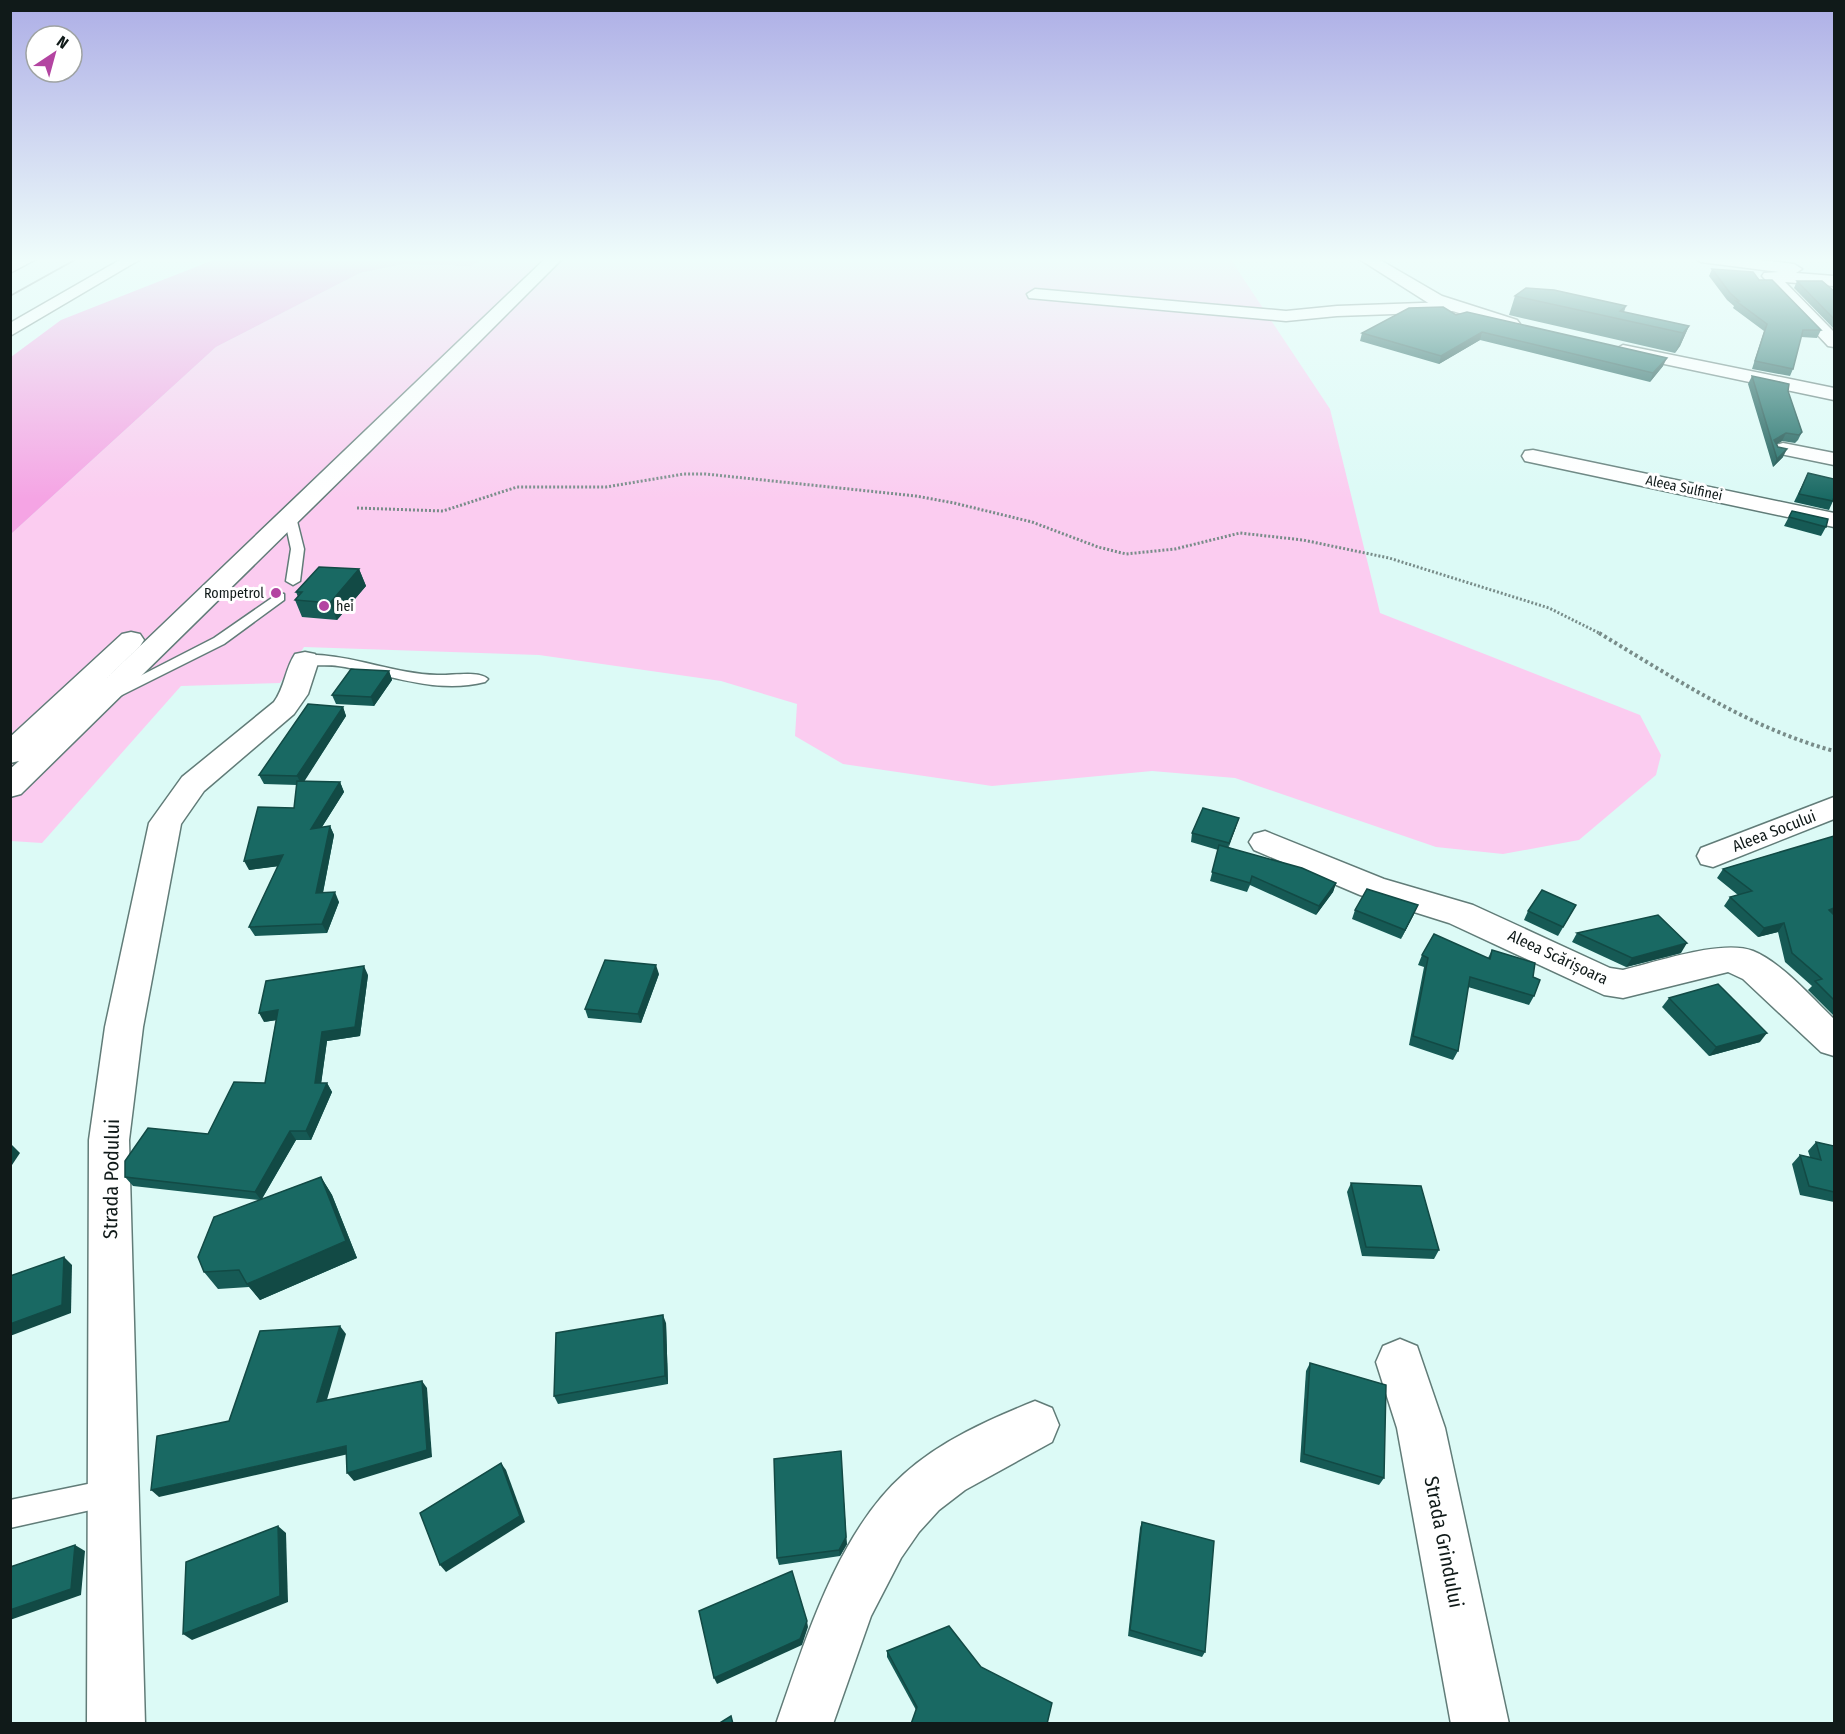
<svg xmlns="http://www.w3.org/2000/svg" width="1845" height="1734" font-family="'Fira Sans Condensed',sans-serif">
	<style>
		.green { fill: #fbccf0 }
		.water { fill: #f5a4e4 }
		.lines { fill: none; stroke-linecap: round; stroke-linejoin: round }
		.lane-casing { stroke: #617c78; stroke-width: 3 }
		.street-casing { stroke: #617c78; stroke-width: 3 }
		.secondary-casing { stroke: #617c78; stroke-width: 3 }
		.highway-casing { stroke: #617c78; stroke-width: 3 }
		.path-far1 { stroke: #788c89; stroke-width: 3; stroke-dasharray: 2 2; stroke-linecap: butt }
		.path { stroke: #788c89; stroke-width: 4; stroke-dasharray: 3 3; stroke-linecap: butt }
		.lane { fill: #fff; fill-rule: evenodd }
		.street { fill: #fff; fill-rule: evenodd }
		.secondary { fill: #fff; fill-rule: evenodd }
		.highway { fill: #fff; fill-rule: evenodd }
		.rail { stroke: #677977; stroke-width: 2 }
		.wall { fill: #165a55 }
		.shaded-wall { fill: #124a45 }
		.building { fill: #196963; stroke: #124a45; stroke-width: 1.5 }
		.poi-dot { fill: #b344a1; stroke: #fff; stroke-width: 2 }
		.labels { text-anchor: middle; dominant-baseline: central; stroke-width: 6; stroke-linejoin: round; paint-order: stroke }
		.far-street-label { font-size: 14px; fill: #101a19; stroke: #fff }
		.far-poi-label { font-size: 14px; fill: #101a19; stroke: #fff; text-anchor: end }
		.street-label { font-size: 16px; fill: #101a19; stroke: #fff }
		.near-street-label { font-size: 20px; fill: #101a19; stroke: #fff }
	</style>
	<rect width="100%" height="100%" fill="#dcfaf6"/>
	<polygon class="green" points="489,257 1229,257 1330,409 1380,613 1640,715 1661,755 1656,775 1579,840 1503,854 1436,847 1235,778 1152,771 992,786 843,764 795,736 797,704 721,681 539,655 304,647 280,683 181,686 42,843 11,841 11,534 216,347 360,273 404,264 453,266 482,262"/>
	<polygon class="water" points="221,257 489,257 470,266 404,264 360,273 216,347 11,534 11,357 61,320"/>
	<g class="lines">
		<g class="lane-casing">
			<g id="lane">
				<polygon points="290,513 296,517 304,549 300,581 293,585 286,581 291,549 284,517"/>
				<polygon points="279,593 284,594 284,600 224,644 114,699 104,699 101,696 214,638"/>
				<path d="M317,655C358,657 396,674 437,675C450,676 479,670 488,679L485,682C435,695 386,673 338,666C327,664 305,668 298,660L300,657Z"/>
				<polygon points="112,1479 122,1483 126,1493 122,1503 10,1528 10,1500"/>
			</g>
		</g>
		<g class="street-casing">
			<g id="street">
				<polygon points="125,257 144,257 10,336 10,323"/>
				<polygon points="1693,257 1735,257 1794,264 1802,269 1796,273 1834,276 1834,286 1785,282 1834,332 1834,347 1828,346 1762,276 1764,273 1779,272 1701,262"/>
				<polygon points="1035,289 1286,311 1337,306 1450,302 1459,307 1450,312 1337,316 1286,321 1029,298 1027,294"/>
				<polygon points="1783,443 1834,453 1834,465 1776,453 1772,449 1776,445"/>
				<polygon points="1533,450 1834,513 1834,527 1525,461 1522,456 1525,451"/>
				<path d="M305,652L315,654L319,660L308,694L294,714L204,791L181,824L143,1027L129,1140L145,1724H87L89,1140L105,1027L149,823L182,777L274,702C285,687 285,669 295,654Z"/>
				<polygon points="1834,797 1834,819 1713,867 1701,864 1697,856 1701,848"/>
				<path d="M1265,831L1384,879L1473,905L1610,968L1623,970C1657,962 1722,939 1753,951C1781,962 1812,998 1834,1019V1056L1821,1052L1743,979L1728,972L1623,998L1604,995L1449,923L1360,895L1254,850L1249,842L1254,834Z"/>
				<polygon points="1400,1339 1417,1346 1445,1428 1509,1724 1451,1724 1397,1428 1376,1362 1383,1346"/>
				<path d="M1035,1401L1052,1408L1059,1425L1052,1442L965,1490L939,1510L919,1532L901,1558L871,1616L833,1724H776C805,1642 837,1533 904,1474C940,1441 990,1419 1035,1401Z"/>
			</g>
		</g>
		<g class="secondary-casing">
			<g id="secondary">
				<polygon points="20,257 40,257 10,273 10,262"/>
				<polygon points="1356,257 1375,257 1442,296 1517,320 1520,324 1511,329 1430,304"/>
				<polygon points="1623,345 1834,388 1834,400 1617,354 1614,350"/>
			</g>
		</g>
		<g class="highway-casing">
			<polygon id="highway" points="547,257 564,257 370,451 21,794 10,797 10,769 19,761 10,763 10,737 122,634 131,632 140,634 144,640 140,646 92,692"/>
		</g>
		<polyline class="path-far1" points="357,508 443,511 517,487 606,487 684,474 706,474 916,496 954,503 1032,522 1098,547 1126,554 1175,549 1240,533 1303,540 1389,558 1549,608 1601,634"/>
		<path class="path" d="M1599,633C1674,678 1749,728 1834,751"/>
		<use href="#lane" class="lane"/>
		<use href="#street" class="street"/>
		<use href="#secondary" class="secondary"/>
		<use href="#highway" class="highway"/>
		<polyline class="rail" points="10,296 80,257"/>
	</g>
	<g class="wall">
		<polygon points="1712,269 1759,280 1821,330 1817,338 1801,337 1793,369 1790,376 1752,369 1764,331 1733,308 1734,306 1727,300 1709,276"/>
		<polygon points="1797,281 1834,291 1834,329 1794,288"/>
		<polygon points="1515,296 1626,306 1624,312 1689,326 1680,346 1675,353 1509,315"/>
		<polygon points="1456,315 1663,366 1650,382 1480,340 1439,364 1360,341 1362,333"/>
		<polygon points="1752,376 1788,391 1802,432 1798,440 1795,443 1782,441 1777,444 1783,457 1773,467 1748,384"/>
		<polygon points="1808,473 1833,501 1829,510 1794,502"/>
		<polygon points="1792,511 1826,527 1821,536 1784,526"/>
		<polygon points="359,569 366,586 337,620 302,617 295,600 298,597 296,592"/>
		<polygon points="389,671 392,680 374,706 336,704 332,695"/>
		<polygon points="343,707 346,716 304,781 340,782 344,792 322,827 330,826 334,835 323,893 339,902 327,933 255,936 249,927 278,866 249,870 294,808 297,785 264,784 259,775"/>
		<polygon points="1236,827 1228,847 1336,883 1333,892 1316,915 1250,885 1247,892 1210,881 1218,850 1191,842 1192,833"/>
		<polygon points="1834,836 1834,1016 1808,990 1812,986 1785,962 1778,932 1758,937 1724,906 1730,897 1738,895 1717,878 1723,869"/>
		<polygon points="1576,905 1558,936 1524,920 1528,911"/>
		<polygon points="1355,910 1414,914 1401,939 1352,919"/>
		<polygon points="1577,933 1681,953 1626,967 1572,942"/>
		<polygon points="1492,950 1533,977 1534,996 1529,1005 1468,987 1458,1051 1453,1060 1409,1045 1424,967 1418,965 1422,955 1488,958"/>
		<polygon points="659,974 641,1023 588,1018 585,1009"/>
		<polygon points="368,975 360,1036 327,1041 321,1083 327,1083 332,1092 311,1140 296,1140 262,1199 321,1177 332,1195 357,1258 260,1300 249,1287 218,1289 204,1272 259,1200 133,1186 125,1177 208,1134 265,1083 276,1020 264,1022"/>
		<polygon points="1669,998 1760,1042 1709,1056 1662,1007"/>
		<polygon points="1816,1142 1834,1146 1834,1202 1800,1195 1792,1164 1800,1155 1810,1157 1808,1151"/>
		<polygon points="1351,1183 1439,1250 1434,1259 1362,1256 1347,1192"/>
		<polygon points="666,1323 668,1384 558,1404 554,1396"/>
		<polygon points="1310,1363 1384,1478 1379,1485 1300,1462 1306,1371"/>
		<polygon points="1142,1522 1205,1652 1202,1657 1128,1636 1140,1528"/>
		<polygon points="847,1544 840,1556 779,1565 777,1558"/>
		<polygon points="887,1651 981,1667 916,1710 887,1657"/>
	</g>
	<g class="shaded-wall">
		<polygon points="1689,326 1680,346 1675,353 1683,333"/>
		<polygon points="1482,332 1480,340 1439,364 1441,356"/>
		<polygon points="1667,358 1663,366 1650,382 1653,373"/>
		<polygon points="1786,433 1782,441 1773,446 1774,440"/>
		<polygon points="1787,449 1783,457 1773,467 1777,459"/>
		<polygon points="359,569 366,586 337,620 330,603"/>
		<polygon points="389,671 392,680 374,706 371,697"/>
		<polygon points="343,707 346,716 302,785 297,776"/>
		<polygon points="340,782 344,792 315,838 311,829"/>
		<polygon points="1239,818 1236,827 1227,852 1229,843"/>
		<polygon points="330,826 334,835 321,902 316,893"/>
		<polygon points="283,855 288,865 249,870 244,861"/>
		<polygon points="1336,883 1333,892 1316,915 1319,906"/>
		<polygon points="335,892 339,902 327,933 322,924"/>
		<polygon points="1418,905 1414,914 1401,939 1405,930"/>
		<polygon points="1834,908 1834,915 1829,910"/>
		<polygon points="1784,923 1778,932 1758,937 1764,928"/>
		<polygon points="1687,943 1681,953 1626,967 1632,958"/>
		<polygon points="656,965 659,974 641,1023 638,1014"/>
		<polygon points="364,966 368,975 360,1036 327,1041 320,1092 315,1083 322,1032"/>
		<polygon points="278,1010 284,1019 264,1022 259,1013"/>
		<polygon points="1767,1033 1760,1042 1709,1056 1716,1047"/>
		<polygon points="327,1083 332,1092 311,1140 306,1131"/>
		<polygon points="290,1131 296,1140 261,1200 255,1192"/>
		<polygon points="11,1144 20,1153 10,1168 10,1146"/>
		<polygon points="321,1177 332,1195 357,1258 260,1300 247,1284"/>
		<polygon points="64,1257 72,1265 71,1313 10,1336 10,1324"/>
		<polygon points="663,1315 666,1323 668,1384 665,1376"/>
		<polygon points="340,1326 346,1334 324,1410 317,1402"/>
		<polygon points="422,1381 427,1388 432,1457 354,1481 347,1473"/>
		<polygon points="346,1446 353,1453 159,1497 151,1490"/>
		<polygon points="841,1459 847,1544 840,1556 839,1550"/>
		<polygon points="501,1463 506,1470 525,1522 446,1572 440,1565"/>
		<polygon points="278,1526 286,1533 288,1602 192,1640 183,1634"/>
		<polygon points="75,1545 85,1551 81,1595 10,1620 10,1610"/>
		<polygon points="807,1621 808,1627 802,1645 717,1684 714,1678"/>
	</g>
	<g class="building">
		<polygon points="1712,269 1753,272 1759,280 1772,280 1821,330 1803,330 1793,369 1755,361 1767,324 1736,301 1739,301 1730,293"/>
		<polygon points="1797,281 1822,281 1834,291 1834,319"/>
		<polygon points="1526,288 1554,290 1626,306 1620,311 1689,326 1683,333 1515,296"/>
		<polygon points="1443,307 1456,315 1467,312 1667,358 1653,373 1482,332 1441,356 1362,333 1409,308"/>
		<polygon points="1752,376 1789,384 1788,391 1802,432 1799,435 1786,433 1774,440 1778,447 1787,449 1777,459"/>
		<polygon points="1808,473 1834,479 1834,497 1833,501 1799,494"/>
		<polygon points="1792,511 1828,519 1826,527 1789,517"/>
		<polygon points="319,567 359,569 330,603 295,600 302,592 296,592"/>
		<polygon points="351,669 389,671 371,697 332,695"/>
		<polygon points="308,704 343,707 297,776 259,775"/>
		<polygon points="297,781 340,782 311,829 330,826 316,893 335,892 322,924 249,927 283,855 244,861 258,807 294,808"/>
		<polygon points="1203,808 1239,818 1229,843 1192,833"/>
		<polygon points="1834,836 1834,908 1829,910 1834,915 1834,1000 1815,981 1822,979 1792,953 1784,923 1764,928 1730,897 1752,891 1723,869"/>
		<polygon points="1219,845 1302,868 1336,883 1319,906 1252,876 1250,883 1212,872"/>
		<polygon points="1367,889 1418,905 1405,930 1355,910"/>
		<polygon points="1542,890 1576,905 1563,927 1528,911"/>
		<polygon points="1658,915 1687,943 1632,958 1577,933"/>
		<polygon points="1434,934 1490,959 1492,950 1535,963 1533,977 1540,980 1534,996 1470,977 1458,1051 1413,1036 1428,958 1422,955"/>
		<polygon points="605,960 656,965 638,1014 585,1009"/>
		<polygon points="364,966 355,1027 322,1032 315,1083 327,1083 306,1131 290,1131 255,1192 125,1177 125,1161 148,1128 208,1134 234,1082 265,1083 278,1010 259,1013 266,981"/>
		<polygon points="1718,984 1767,1033 1716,1047 1669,998"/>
		<polygon points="1816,1142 1834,1146 1834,1192 1809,1186 1800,1155 1821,1160"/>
		<polygon points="321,1177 346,1241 247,1284 239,1270 204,1272 198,1257 214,1217"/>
		<polygon points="1351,1183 1421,1186 1439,1250 1366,1247"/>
		<polygon points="64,1257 62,1305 10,1324 10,1276"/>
		<polygon points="663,1315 665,1376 554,1396 556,1333"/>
		<polygon points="340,1326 317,1402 422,1381 427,1450 347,1473 346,1446 151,1490 157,1436 229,1421 260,1331"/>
		<polygon points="1310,1363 1386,1385 1384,1478 1304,1454"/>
		<polygon points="841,1451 846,1537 839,1550 777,1558 774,1459"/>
		<polygon points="501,1463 520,1516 440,1565 420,1513"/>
		<polygon points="1142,1522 1214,1541 1205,1652 1130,1630"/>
		<polygon points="278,1526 280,1596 183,1634 186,1562"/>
		<polygon points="75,1545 71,1589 10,1610 10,1567"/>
		<polygon points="792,1571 807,1621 800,1639 714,1678 699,1611"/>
		<polygon points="949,1626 981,1667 1052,1703 1047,1724 911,1724 917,1707 887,1651"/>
		<polygon points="731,1716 733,1724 718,1724"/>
	</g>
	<linearGradient id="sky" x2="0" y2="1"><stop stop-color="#adaee6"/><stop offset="0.52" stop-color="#effdfb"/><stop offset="1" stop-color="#effdfb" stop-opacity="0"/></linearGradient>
	<rect width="1845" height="499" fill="url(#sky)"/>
	<g class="poi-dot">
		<circle cx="276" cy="593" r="6"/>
		<circle cx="324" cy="606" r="6"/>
	</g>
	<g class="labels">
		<g class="far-street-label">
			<text transform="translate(1684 488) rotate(12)">Aleea Sulfinei</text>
		</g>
		<g class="far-poi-label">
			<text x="264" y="593">Rompetrol</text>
			<text x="336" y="606" text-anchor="start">hei</text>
		</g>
		<g class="street-label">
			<text transform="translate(1774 831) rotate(-21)">Aleea Socului</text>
			<text transform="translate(1558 957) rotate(25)">Aleea Scărișoara</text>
		</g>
		<g class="near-street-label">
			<text transform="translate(111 1179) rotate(-89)">Strada Podului</text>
			<text transform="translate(1444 1542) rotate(79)">Strada Grindului</text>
		</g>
	</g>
	<rect width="1845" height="1734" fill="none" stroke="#101a19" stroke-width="24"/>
	<g transform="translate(54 54) rotate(36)"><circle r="28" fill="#ffffff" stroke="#9fa3a3" stroke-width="1.5"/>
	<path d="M0-4.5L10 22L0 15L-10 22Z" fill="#b344a1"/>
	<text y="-9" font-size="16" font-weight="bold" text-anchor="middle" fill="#101a19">N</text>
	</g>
</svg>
